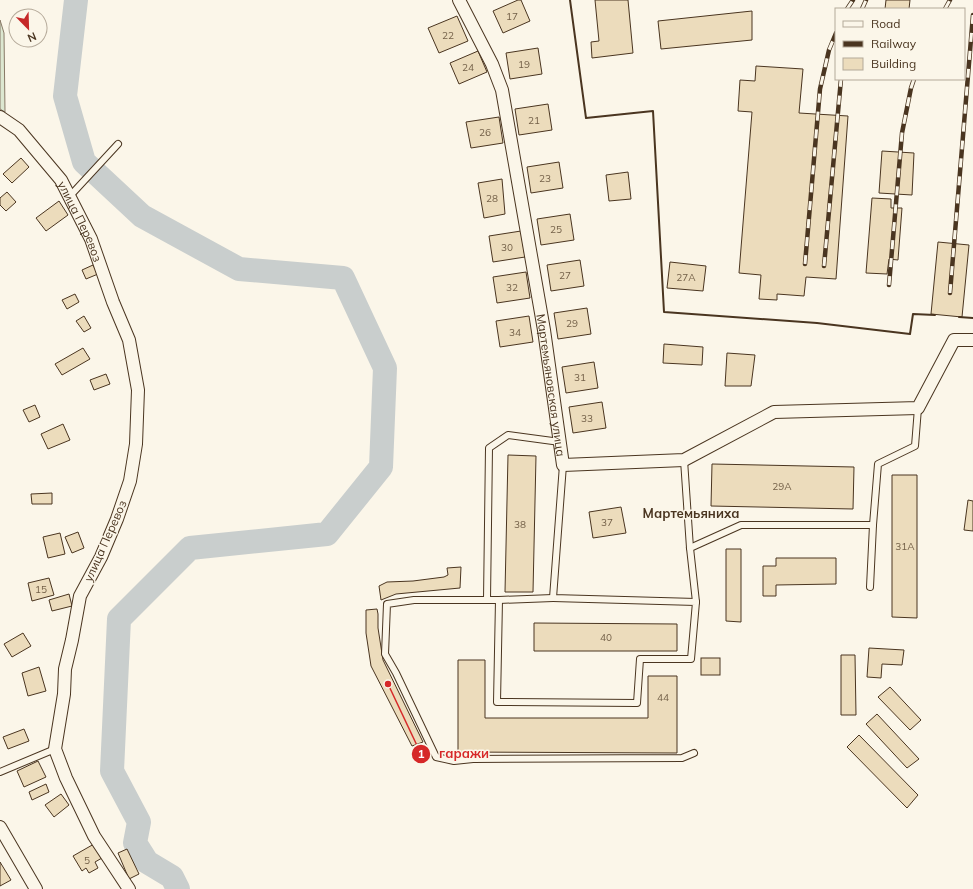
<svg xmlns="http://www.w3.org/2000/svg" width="973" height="889" font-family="Mulish,sans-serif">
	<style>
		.green { fill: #dce7d0; stroke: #887966 }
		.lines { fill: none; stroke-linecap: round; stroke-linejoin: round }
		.river { stroke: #c9cecd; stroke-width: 24 }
		.building { fill: #ecdcbc; stroke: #4a3520 }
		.service-casing { stroke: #4a3520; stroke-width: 8 }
		.minor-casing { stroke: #4a3520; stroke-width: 14 }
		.service { stroke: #fbf6e9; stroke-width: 6 }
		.minor { stroke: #fbf6e9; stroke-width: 12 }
		.rail-casing { stroke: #4a3520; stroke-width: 4.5 }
		.rail { stroke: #fbf6e9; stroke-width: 3; stroke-dasharray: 9; stroke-linecap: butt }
		.wall { stroke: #4a3520; stroke-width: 2 }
		.labels { text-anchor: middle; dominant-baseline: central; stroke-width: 3; stroke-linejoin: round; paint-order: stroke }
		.number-label { font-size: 10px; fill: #725f47 }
		.street-label { font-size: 12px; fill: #4a3520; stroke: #fbf6e9 }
		.neighbourhood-label { font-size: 13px; font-weight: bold; fill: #4a3520; stroke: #fbf6e9 }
		.leader { fill: none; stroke: #d62828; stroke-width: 1.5 }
		.callout-dot { fill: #d62828; stroke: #fbf6e9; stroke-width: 1.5 }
		.mark-label { font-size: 12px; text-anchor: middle; font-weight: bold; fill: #fff }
		.callout-label { font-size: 13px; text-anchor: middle; font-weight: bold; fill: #d62828; stroke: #fbf6e9; stroke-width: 3; stroke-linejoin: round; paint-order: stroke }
	</style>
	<rect width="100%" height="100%" fill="#fbf6e9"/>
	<polygon class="green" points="0,20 4,33 5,112 0,109"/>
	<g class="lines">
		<polyline class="river" points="76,0 65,96 84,162 142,216 239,269 343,278 385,368 381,467 327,534 190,548 119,619 112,771 139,822 135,843 147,862 172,877 178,889"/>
	</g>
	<g class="building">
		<polygon points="518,0 521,0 530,21 503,33 493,11"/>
		<polygon points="595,0 628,0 633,53 592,58 591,42 599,41"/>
		<polygon points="886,0 910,0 909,9 885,9"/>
		<polygon points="752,11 752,40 661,49 658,21"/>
		<polygon points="457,16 468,41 439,53 428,28"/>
		<polygon points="538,48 542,74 510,79 506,53"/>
		<polygon points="478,51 487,72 459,84 450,63"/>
		<polygon points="756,66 803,69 799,113 848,116 836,279 806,277 804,296 777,294 777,300 759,299 761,275 739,273 752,112 738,111 740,80 755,81"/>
		<polygon points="548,104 552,130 519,135 515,109"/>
		<polygon points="499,117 503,143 471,148 466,122"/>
		<polygon points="882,151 914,153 912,195 879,193"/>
		<polygon points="21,158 29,167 12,183 3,174"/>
		<polygon points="559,162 563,188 531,193 527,167"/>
		<polygon points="628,172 631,199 609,201 606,175"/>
		<polygon points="502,179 505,214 484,218 478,183"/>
		<polygon points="7,192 16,202 6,211 0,205 0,198"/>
		<polygon points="872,198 891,199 891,208 902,208 898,260 889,259 887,274 866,273"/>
		<polygon points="59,201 68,215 46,231 36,218"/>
		<polygon points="570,214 574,240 541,245 537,219"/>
		<polygon points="521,231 525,257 493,262 489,236"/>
		<polygon points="938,242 969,245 962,317 931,314"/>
		<polygon points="580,260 584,286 551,291 547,265"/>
		<polygon points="670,262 706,266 703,291 667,288"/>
		<polygon points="93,265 98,274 86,279 82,270"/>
		<polygon points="526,272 530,298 497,303 493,277"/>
		<polygon points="75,294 79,302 67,309 62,300"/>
		<polygon points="587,308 591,334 558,339 554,313"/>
		<polygon points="84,316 91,328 84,332 76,321"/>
		<polygon points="529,316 533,342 500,347 496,321"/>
		<polygon points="664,344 703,347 702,365 663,363"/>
		<polygon points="83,348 90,359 62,375 55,364"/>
		<polygon points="727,353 755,355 751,386 725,386"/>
		<polygon points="594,362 598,388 566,393 562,367"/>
		<polygon points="106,374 110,384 94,390 90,380"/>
		<polygon points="602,402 606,428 573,433 569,407"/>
		<polygon points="35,405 40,417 29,422 23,410"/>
		<polygon points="63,424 70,440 48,449 41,434"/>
		<polygon points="508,455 536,456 533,592 505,592"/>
		<polygon points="712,464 854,467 853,509 711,506"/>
		<polygon points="892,475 917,475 917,618 892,617"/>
		<polygon points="52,493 52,504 32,504 31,494"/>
		<polygon points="968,500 973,501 973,531 964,530"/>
		<polygon points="621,507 626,533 593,538 589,512"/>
		<polygon points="78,532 84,548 72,553 65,537"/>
		<polygon points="60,533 65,554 48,558 43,537"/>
		<polygon points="726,549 741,549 741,622 726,621"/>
		<polygon points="776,558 836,558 836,584 776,585 776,596 763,596 763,566 776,566"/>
		<polygon points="461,567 460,588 396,594 381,600 379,586 387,582 413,581 444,577 448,575 447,568"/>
		<polygon points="49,578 54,595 32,601 28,583"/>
		<polygon points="69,594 72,606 52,611 49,600"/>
		<polygon points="377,609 378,614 378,628 383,660 423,742 412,746 371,666 366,633 366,610"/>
		<polygon points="534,623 677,624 677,651 534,651"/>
		<polygon points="23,633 31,646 12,657 4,644"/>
		<polygon points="869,648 904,650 902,665 882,664 881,678 867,677"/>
		<polygon points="841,655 855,655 856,715 841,715"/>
		<rect x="701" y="658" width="19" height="17"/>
		<polygon points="458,660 485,660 485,718 648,718 648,676 677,676 677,753 458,752"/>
		<polygon points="39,667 46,691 28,696 22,673"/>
		<polygon points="890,687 921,720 910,730 878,697"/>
		<polygon points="877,714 919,759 907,768 866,724"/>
		<polygon points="24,729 29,741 8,749 3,737"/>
		<polygon points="859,735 918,795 907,808 847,747"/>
		<polygon points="38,761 46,777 24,787 17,771"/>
		<polygon points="46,784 49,792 32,800 29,792"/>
		<polygon points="61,794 69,805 54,817 45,805"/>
		<polygon points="94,844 102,858 95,862 98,868 89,873 86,868 82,871 73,856"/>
		<polygon points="127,849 139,874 129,879 118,853"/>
		<polygon points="0,862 11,880 0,886"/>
	</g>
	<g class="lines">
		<g class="service-casing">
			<g id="service">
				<polyline points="69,197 118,144"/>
				<polyline points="560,442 508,435 489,448 487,600 499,600 497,702 637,703 640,659 691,659 696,602 553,598 563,465"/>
				<polyline points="684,460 690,548 696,602"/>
				<polyline points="690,548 741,525 873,525 878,464 915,446 918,408"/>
				<polyline points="870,587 873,525"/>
				<polyline points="487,600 414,600 387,604 385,654 396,673 436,757 454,761 473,759 682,758 694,753"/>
				<polyline points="499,600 553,598"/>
				<polyline points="0,772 55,749"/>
			</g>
		</g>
		<g class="minor-casing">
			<g id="minor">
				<path id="s1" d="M459,0L492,64L502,90L544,330L563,465L684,460L774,412L918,408L954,340H973"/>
				<path id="s2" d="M0,117L19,130L61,180L91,239L113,302L129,340L138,390L136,444L130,481L117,519L101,557L80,596L72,640L65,669L64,694L55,749L66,778L94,836L129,889"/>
				<polyline points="0,827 36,889"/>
			</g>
		</g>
		<use href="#service" class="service"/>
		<use href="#minor" class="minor"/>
		<g class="rail-casing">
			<g id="rail">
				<polyline points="847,9 853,0"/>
				<polyline points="862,9 866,0"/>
				<polyline points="945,9 950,0"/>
				<polyline points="805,264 820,89 829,50 836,33"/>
				<polyline points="824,266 841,79"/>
				<polyline points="889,285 902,133 911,88 914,79"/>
				<polyline points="950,293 973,15"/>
			</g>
		</g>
		<use href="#rail" class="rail"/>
		<g class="wall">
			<polyline points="570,0 586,118 653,111 664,312 817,323 910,334 913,314 935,315"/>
			<polyline points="959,317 973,318"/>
		</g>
	</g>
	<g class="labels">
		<g class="number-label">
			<text x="512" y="16">17</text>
			<text x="448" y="35">22</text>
			<text x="524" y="64">19</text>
			<text x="468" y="67">24</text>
			<text x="534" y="120">21</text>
			<text x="485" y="132">26</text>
			<text x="545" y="178">23</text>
			<text x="492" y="198">28</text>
			<text x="556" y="229">25</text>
			<text x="507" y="247">30</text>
			<text x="565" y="275">27</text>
			<text x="686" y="277">27А</text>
			<text x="512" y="287">32</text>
			<text x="572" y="323">29</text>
			<text x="515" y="332">34</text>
			<text x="580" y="377">31</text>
			<text x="587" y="418">33</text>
			<text x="782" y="486">29А</text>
			<text x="607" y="522">37</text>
			<text x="520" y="524">38</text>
			<text x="905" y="546">31А</text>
			<text x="41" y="589">15</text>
			<text x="606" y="637">40</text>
			<text x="663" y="697">44</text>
			<text x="87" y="860">5</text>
		</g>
		<g class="street-label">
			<text stroke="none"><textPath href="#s2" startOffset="134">улица Перевоз</textPath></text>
			<text stroke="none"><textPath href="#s1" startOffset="399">Мартемьяновская улица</textPath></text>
			<text transform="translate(105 541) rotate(-66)">улица Перевоз</text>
		</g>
		<g class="neighbourhood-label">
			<text x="691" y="513">Мартемьяниха</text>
		</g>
	</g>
	<path class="leader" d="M388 684L421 754"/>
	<g class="callout-dot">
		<circle cx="388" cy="684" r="4"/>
		<circle cx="421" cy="754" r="10"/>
	</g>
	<g class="mark-label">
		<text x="421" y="758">1</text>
	</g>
	<g class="callout-label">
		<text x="464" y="758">гаражи</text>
	</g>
	<rect x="835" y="8" width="130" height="72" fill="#fbf6e9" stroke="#b4a999"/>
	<rect x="843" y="21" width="20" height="6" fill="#fbf6e9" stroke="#b4a999"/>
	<text x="871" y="28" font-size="12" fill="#4a3520">Road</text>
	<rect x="843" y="41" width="20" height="6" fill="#4a3520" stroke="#b4a999"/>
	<text x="871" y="48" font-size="12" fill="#4a3520">Railway</text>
	<rect x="843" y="58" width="20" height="12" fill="#ecdcbc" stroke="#b4a999"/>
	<text x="871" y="68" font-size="12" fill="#4a3520">Building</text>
	<g transform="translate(28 28) rotate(157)"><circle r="19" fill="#fbf6e9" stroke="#b4a999"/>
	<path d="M0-3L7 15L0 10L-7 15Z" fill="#c62828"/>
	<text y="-6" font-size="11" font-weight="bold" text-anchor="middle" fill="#4a3520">N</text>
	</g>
</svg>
